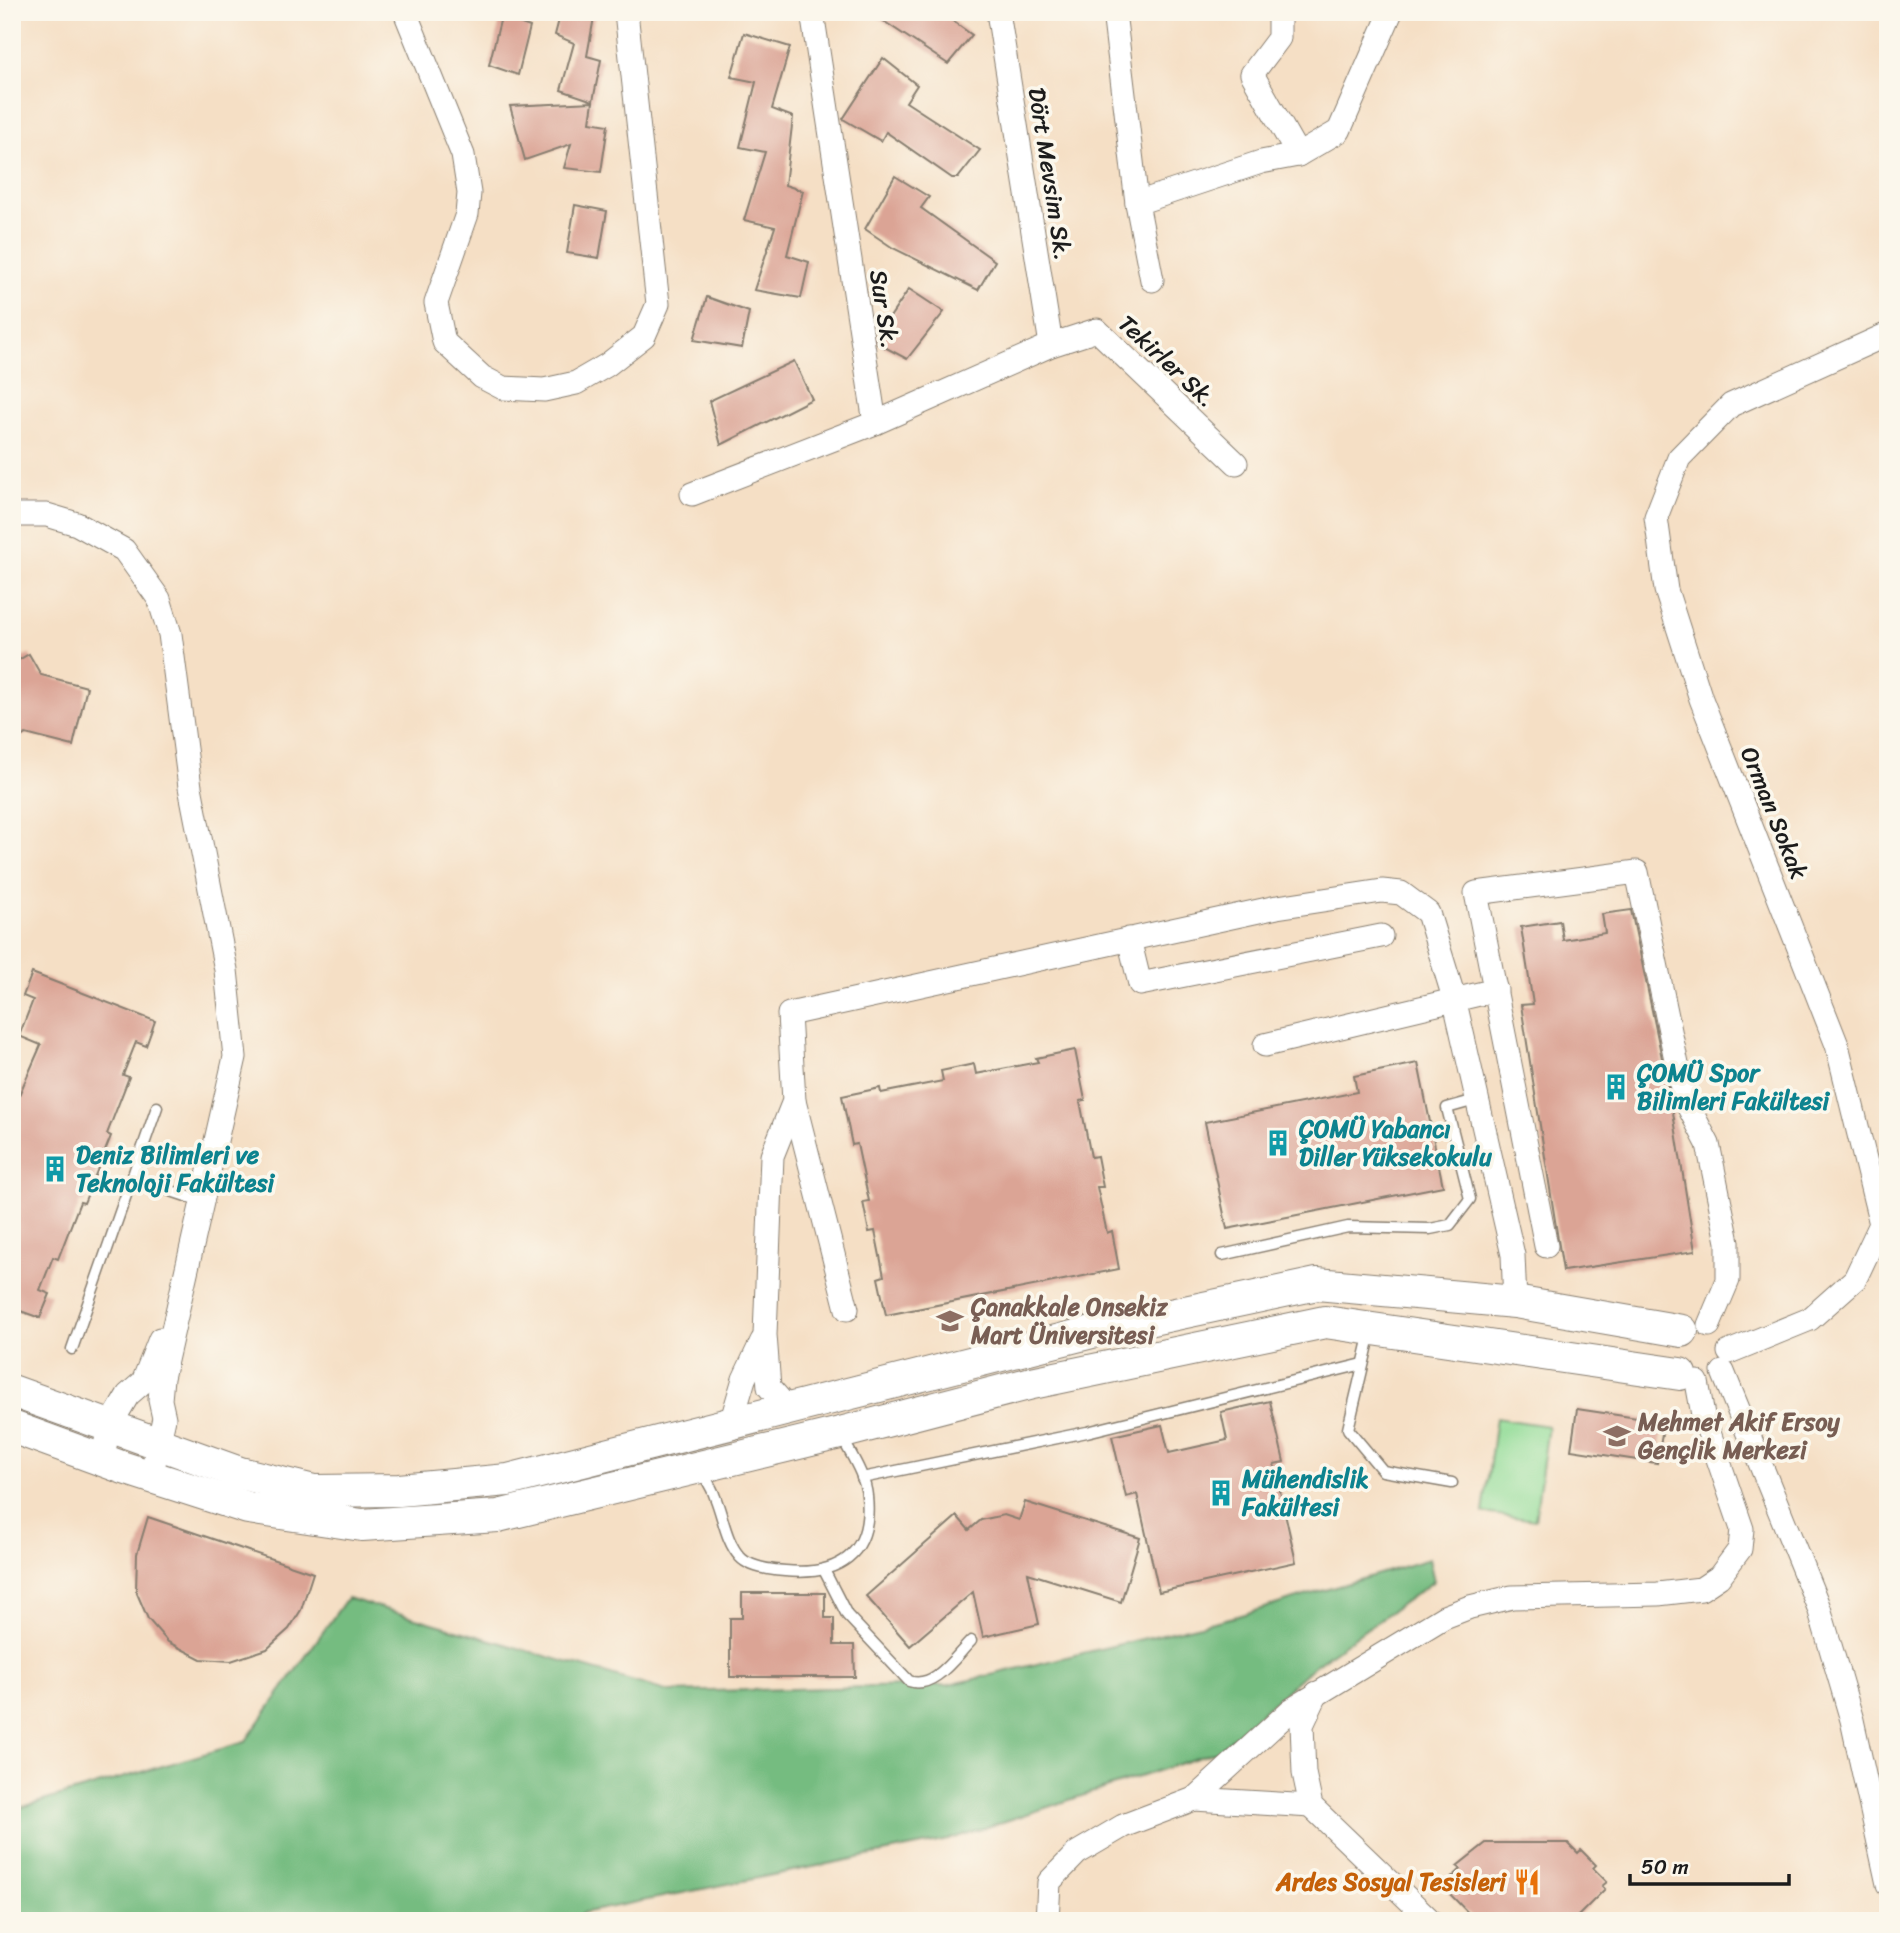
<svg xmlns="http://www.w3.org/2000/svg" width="1900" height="1933" font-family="Sriracha,sans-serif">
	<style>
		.green { fill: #92dc97; stroke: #577c5a; stroke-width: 2 }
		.forest { fill: #75bc80; stroke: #486c4e; stroke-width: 2 }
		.building { fill: #dba495 }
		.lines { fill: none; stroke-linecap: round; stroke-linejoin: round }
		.lane-casing { stroke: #887e70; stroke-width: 13 }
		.street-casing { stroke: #887e70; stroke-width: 25 }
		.secondary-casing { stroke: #887e70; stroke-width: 34 }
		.lane { stroke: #fff; stroke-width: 10 }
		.street { stroke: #fff; stroke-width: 23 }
		.secondary { stroke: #fff; stroke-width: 32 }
		.labels { text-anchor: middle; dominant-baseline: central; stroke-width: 7; stroke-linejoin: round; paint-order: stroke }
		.street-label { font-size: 24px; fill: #1c1c1c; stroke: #fbf7ec }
		.culture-label { font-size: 24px; font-weight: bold; fill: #0d838f; stroke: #fbf7ec; text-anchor: start }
		.education-label { font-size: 24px; font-weight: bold; fill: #785e54; stroke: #fbf7ec; text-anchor: start }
		.food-label { font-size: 24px; font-weight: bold; fill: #c56008; stroke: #fbf7ec; text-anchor: end }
	</style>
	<rect width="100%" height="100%" fill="#fbf7ec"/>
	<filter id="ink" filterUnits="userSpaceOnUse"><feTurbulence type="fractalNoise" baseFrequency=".0143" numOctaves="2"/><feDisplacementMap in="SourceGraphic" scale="14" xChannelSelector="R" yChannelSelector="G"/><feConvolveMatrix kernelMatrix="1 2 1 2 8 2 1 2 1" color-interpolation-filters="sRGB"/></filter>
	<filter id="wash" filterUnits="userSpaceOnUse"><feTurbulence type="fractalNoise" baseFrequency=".00686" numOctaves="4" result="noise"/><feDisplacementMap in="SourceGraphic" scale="28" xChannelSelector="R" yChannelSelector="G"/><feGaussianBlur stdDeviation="1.57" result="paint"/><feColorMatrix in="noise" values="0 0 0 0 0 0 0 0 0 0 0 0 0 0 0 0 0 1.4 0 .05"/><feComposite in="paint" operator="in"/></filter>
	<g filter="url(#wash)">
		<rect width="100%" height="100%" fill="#f5dfc5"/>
		<polygon class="green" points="1496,1418 1548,1426 1535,1520 1483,1513"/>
		<polygon class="forest" points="1429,1559 1434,1581 1315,1665 1218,1751 948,1840 582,1913 580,1921 12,1921 12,1810 245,1742 347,1598 669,1692 949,1685 1234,1617"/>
		<g id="blocks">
			<g class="building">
				<polygon points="561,12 595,12 587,56 601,60 593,101 561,90 574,43 555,35"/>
				<polygon points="870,12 940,12 972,35 948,64"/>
				<polygon points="501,17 530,27 518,75 489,65"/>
				<polygon points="744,33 790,47 772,109 793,117 785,185 803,191 787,255 809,262 801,298 754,290 775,227 744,220 765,152 740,147 756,82 731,77"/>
				<polygon points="883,58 917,85 906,102 980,150 958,178 952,178 886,132 881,141 843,119"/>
				<polygon points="593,102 590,122 608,125 601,172 564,168 571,144 525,160 510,106"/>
				<polygon points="895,176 929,197 921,208 995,261 978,290 893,248 865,229"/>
				<polygon points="575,205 607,211 599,258 567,253"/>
				<polygon points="909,289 944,312 907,359 877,343 876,338"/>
				<polygon points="707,297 749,312 742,348 694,340"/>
				<polygon points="794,361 812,399 721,445 709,401"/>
				<polygon points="29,654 41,675 87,687 73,746 26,734 12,742 12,664"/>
				<polygon points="1631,910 1672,1106 1695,1251 1563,1271 1521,1005 1533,1004 1521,927 1560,921 1563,940 1605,933 1602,914"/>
				<polygon points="32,973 155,1021 146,1046 136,1042 123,1075 129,1077 107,1134 111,1136 84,1203 80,1202 58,1259 53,1257 40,1290 50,1294 40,1318 12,1308 12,1111 41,1045 19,1036 33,1000 23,996"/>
				<polygon points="1075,1050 1085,1100 1080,1101 1091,1157 1097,1156 1103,1187 1097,1187 1107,1233 1112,1231 1119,1269 886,1315 878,1278 884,1276 875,1231 869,1232 863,1202 869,1201 857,1144 852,1145 842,1096 880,1088 881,1093 943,1081 941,1071 974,1064 976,1074 1038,1062 1036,1058"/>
				<polygon points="1418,1063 1443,1186 1227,1229 1205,1122 1357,1092 1354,1076"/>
				<polygon points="1270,1401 1284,1462 1274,1464 1296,1562 1159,1592 1137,1494 1126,1497 1112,1436 1162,1425 1169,1453 1227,1440 1221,1412"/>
				<polygon points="1577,1409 1664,1422 1657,1463 1571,1450"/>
				<polygon points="1025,1502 1140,1538 1121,1602 1028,1573 1039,1624 983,1637 973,1592 910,1646 866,1596 957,1516 969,1530 981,1520 1004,1515 1019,1520"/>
				<polygon points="148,1517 313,1573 301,1610 289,1629 267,1649 231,1661 201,1659 168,1642 148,1619 136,1591 137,1554"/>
				<polygon points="742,1593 825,1593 825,1618 834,1618 834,1645 854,1645 855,1677 730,1677 730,1618 742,1618"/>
				<polygon points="1486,1843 1568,1843 1578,1853 1581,1850 1596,1865 1593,1868 1607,1882 1602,1886 1605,1889 1573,1921 1476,1921 1446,1890 1450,1885 1447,1882 1461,1869 1457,1866"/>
			</g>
		</g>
	</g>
	<g filter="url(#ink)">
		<use href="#blocks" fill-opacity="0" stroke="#887e70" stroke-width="2"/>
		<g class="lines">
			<g class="lane-casing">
				<g id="lane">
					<polyline points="132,1178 195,1199"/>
					<polyline points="1222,1255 1348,1227 1430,1229 1450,1225 1470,1199 1447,1108 1479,1099"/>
					<polyline points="1371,1332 1348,1429 1383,1471 1452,1483"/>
					<polyline points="72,1349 157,1107"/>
					<path d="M700,1469C705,1478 712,1487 715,1497C723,1516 726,1542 740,1557C749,1567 771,1570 785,1571C838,1576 873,1555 867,1496C865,1475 851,1455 842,1437"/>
					<polyline points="862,1478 1087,1432 1363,1364"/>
					<path d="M824,1570L847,1615L909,1681C934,1690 955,1657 971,1641"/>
				</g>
			</g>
			<g class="street-casing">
				<g id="street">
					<polyline points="405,12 463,155 469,193 467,214 436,303 444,342 482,377 503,388 544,390 576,383 607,365 644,336 658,304 626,12"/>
					<polyline points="812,12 875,423"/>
					<polyline points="998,12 1051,345"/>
					<polyline points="1114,12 1137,203"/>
					<polyline points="1279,12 1279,38 1252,74 1298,155"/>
					<polyline points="1152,280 1137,203 1261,162 1298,155 1339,131 1391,12"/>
					<polyline points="692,494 875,423 1051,345 1097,330 1236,463"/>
					<polyline points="12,515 47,515 77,524 124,550 159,599 170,634 190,787 226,970 235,1057 162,1378 160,1400 164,1418 151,1477"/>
					<polyline points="1129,939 1140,984 1381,936"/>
					<polyline points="1265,1045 1496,990"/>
					<polyline points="794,1101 847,1309"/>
					<polyline points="1546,1246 1476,893 1637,872 1684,1098 1708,1144 1728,1242 1728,1280 1709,1325"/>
					<polyline points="1729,1352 1810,1319 1855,1279 1881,1224 1837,1045 1701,699 1666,590 1656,517 1679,458 1731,405 1888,334"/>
					<polyline points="1723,1372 1819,1608 1852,1720 1888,1884"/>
					<polyline points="790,1411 769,1387 765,1335 772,1156 794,1101 789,1014 1277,907 1382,891 1401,893 1428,913 1454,998 1513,1255 1515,1302"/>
					<polyline points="731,1423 744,1379 762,1341"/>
					<polyline points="102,1460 109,1427 128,1395 143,1382 160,1339"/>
					<polyline points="1317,1693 1302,1725 1304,1773 1311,1806 1431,1921"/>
					<polyline points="1194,1799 1311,1806"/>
					<polyline points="1047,1921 1049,1882 1077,1853 1123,1826 1194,1799 1291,1710 1444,1617 1470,1607 1512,1597 1658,1594 1701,1589 1719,1577 1740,1549 1742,1529 1703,1415 1697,1382"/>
				</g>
			</g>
			<g class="secondary-casing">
				<g id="secondary">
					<polyline points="12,1391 240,1473 314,1491 399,1490 508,1480 1100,1330 1317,1284 1515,1302 1682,1331"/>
					<polyline points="12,1427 124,1468 248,1508 362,1525 498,1516 840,1433 1032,1383 1325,1322 1680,1374"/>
				</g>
			</g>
			<use href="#lane" class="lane"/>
			<use href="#street" class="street"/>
			<use href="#secondary" class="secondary"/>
		</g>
	</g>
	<defs>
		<g id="building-bare" transform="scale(2.1)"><path d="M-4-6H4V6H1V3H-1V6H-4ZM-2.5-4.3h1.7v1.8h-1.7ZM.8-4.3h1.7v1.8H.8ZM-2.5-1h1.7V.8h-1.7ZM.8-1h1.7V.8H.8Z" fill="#0f9aa8" stroke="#fbf7ec" stroke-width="2.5" paint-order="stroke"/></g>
		<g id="university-bare" transform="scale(2.1)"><path d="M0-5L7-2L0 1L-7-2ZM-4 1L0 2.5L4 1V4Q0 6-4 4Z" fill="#8d6e63" stroke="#fbf7ec" stroke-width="2.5" paint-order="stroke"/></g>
		<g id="restaurant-bare" transform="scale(2.1)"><path d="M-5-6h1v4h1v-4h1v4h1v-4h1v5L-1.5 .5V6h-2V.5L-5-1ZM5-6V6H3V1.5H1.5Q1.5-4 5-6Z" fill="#e8710a" stroke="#fbf7ec" stroke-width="2.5" paint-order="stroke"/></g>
	</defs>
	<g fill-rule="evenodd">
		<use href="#building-bare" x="1616" y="1087"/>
		<use href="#building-bare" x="1278" y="1143"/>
		<use href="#building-bare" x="55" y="1169"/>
		<use href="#university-bare" x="950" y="1321"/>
		<use href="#university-bare" x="1617" y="1436"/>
		<use href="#building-bare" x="1221" y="1493"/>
		<use href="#restaurant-bare" x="1527" y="1882"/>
	</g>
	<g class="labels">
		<g class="street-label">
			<text transform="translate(1050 174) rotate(81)">Dört Mevsim Sk.</text>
			<text transform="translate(884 309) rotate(81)">Sur Sk.</text>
			<text transform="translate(1167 361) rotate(43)">Tekirler Sk.</text>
			<text transform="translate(1774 813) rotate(68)">Orman Sokak</text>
		</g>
		<g class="culture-label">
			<text x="1637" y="1073">ÇOMÜ Spor<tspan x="1637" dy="28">Bilimleri Fakültesi</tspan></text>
			<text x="1299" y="1129">ÇOMÜ Yabancı<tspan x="1299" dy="28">Diller Yüksekokulu</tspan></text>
			<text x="76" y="1155">Deniz Bilimleri ve<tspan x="76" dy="28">Teknoloji Fakültesi</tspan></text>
			<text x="1242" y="1479">Mühendislik<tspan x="1242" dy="28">Fakültesi</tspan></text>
		</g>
		<g class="education-label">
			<text x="971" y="1307">Çanakkale Onsekiz<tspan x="971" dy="28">Mart Üniversitesi</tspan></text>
			<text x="1638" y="1422">Mehmet Akif Ersoy<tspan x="1638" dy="28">Gençlik Merkezi</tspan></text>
		</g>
		<g class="food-label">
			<text x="1506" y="1882">Ardes Sosyal Tesisleri</text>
		</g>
	</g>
	<rect width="1900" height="1933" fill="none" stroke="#fbf7ec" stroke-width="42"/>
	<path d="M1630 1874v10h159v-10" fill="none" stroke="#1c1c1c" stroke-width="3.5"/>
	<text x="1641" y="1874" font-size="21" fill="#1c1c1c" stroke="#fbf7ec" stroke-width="5" paint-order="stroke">50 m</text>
</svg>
